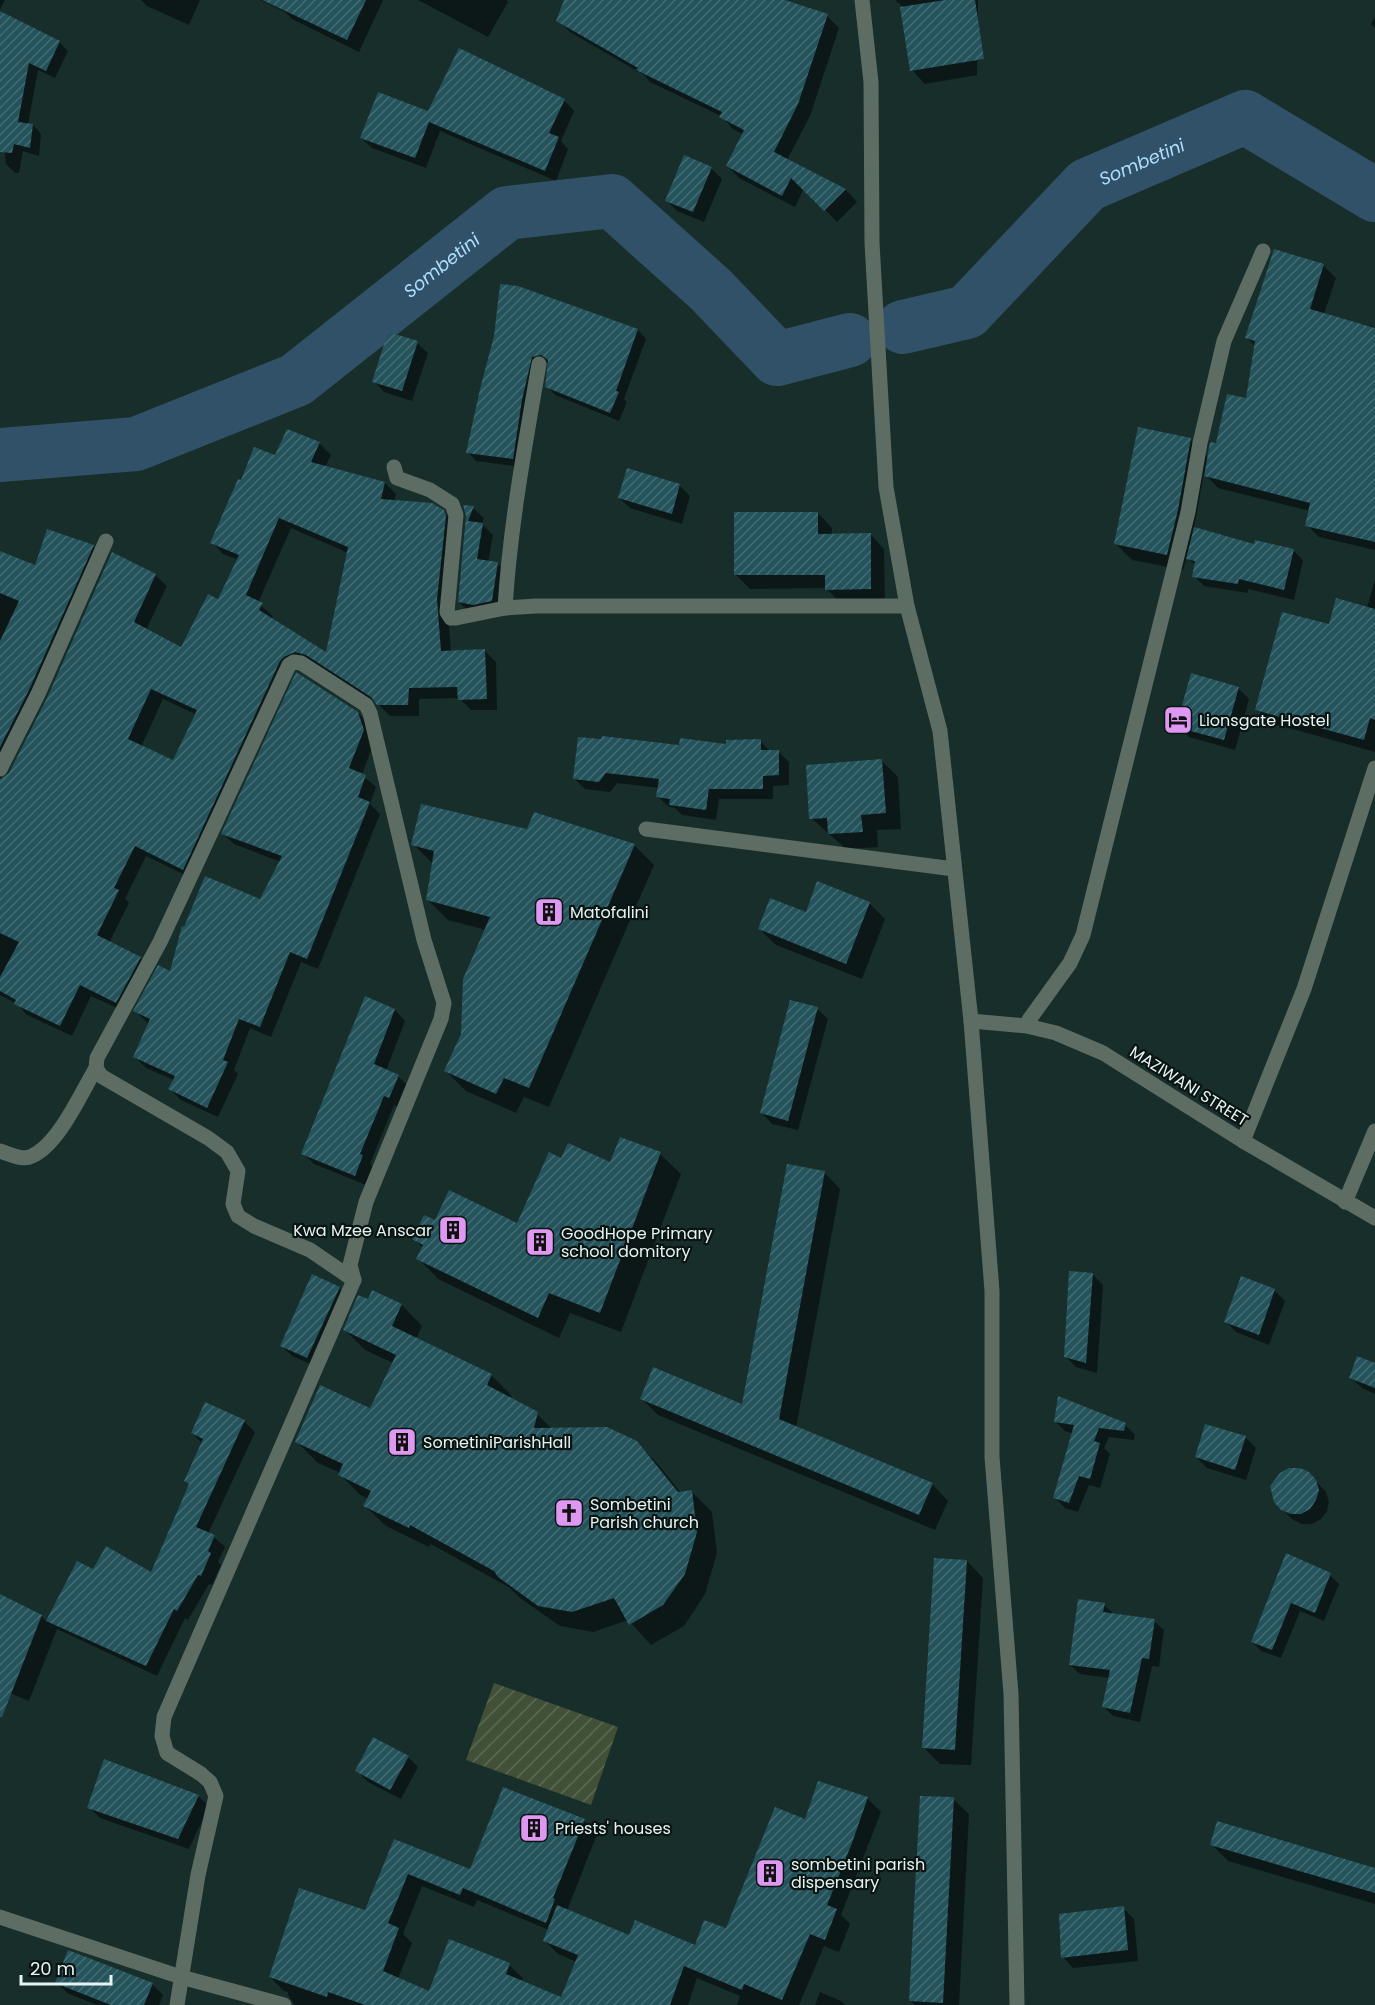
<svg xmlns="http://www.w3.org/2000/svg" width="1375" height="2005" font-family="Poppins,sans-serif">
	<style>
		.garden { fill: url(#garden-furrows) }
		.shadow { fill: #0007; fill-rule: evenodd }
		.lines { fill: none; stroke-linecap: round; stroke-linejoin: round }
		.river { stroke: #305167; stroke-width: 54 }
		.building { fill: url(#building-hatch); fill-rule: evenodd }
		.minor { stroke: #5d6d63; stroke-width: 15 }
		.labels { text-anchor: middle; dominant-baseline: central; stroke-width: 4.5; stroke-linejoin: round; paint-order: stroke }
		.poi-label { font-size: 16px; fill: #e5f3f1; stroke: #0a1413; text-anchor: start }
		.street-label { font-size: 16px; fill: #e5f3f1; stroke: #0a1413 }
		.water-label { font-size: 18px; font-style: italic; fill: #aeddfe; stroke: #0a1413 }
	</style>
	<defs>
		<pattern id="garden-furrows" width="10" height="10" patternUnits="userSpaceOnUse" patternTransform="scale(1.5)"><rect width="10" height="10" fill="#415036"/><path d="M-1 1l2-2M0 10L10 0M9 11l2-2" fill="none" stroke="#5c6a54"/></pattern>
		<pattern id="building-hatch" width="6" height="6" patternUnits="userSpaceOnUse" patternTransform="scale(1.5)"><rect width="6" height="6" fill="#24535c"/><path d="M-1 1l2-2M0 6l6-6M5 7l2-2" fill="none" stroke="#446c74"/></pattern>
	</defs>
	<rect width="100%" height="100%" fill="#172e2b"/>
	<polygon class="garden" points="494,1683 618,1727 591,1805 466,1760"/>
	<g class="shadow">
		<polygon points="0,0 5,0 0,10"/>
		<polygon points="141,0 200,0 189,25 147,6"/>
		<polygon points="260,0 383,0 359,52 292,19 285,12"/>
		<polygon points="418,0 506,0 508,2 488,37"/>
		<polygon points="566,0 780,0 827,16 839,28 810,116 787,160 846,190 857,202 837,222 804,188 795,207 739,178 727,166 744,135 733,129 721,116 650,82 644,75 570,32 558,20"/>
		<polygon points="895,0 978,0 977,75 925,84 912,70 902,6"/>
		<polygon points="0,11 59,42 68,51 55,78 38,70 28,125 33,125 41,134 39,156 23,151 19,173 15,173 6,164 4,146 0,145"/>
		<polygon points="1375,17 1375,28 1371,24"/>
		<polygon points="564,100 574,111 561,141 568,149 556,181 440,131 426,168 372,148 361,138 429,113"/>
		<polygon points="711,168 722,179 704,222 677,211 666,200"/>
		<polygon points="1275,251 1324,266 1336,278 1324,314 1361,325 1362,324 1375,327 1375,550 1319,537 1307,525 1310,511 1218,488 1204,473 1194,528 1256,546 1293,550 1303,560 1294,600 1248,589 1248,593 1204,586 1194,576 1196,566 1187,557 1183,570 1132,560 1116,544 1190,440 1209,458 1247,400 1256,347 1247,338"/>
		<polygon points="518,288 638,330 646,339 624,399 627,402 619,421 555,395 547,386 550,363 545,363 521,467 476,461 468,452"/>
		<polygon points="417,343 428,353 412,401 384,392 374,381"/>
		<path d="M288,431L319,443L331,455L325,467L385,483L396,494L394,502L443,512L455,524L448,612L451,652L485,651L496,662L497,710H471L459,698L419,699V716H390L378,704L319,666L307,663L295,668L195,880L146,856L125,899L129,903L109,943L140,958L151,969L128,1013L91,996L72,1036L27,1015L17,1004L0,995V781L10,774L155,575L167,586L146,630L182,649L219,601L239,560L223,554L212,542L242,482L276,457ZM291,528L348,553L327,655L271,620L273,616L258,603ZM163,699L197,715L174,762L141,747Z"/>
		<polygon points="628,470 680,486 690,496 682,524 630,508 619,498"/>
		<polygon points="465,507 473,508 484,518 482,524 493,535 488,562 498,564 508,574 502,611 470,613 459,602 467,516"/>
		<polygon points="818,513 832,528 832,535 870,534 884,549 885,603 841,604 826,588 750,589 735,574"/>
		<polygon points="93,546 104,558 40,701 0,781 0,553 36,567"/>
		<polygon points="1375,579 1375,752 1271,723 1257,709 1367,608"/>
		<polygon points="1238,688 1249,699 1235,750 1189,737 1178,726"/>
		<polygon points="358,713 369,724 374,741 362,775 376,787 370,804 380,814 318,969 301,962 271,1037 250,1028 234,1070 238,1074 218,1117 181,1100 170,1089 174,1080 146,1068 135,1057 149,1024 135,1011 171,973 261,901 281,862 234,844 223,834"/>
		<polygon points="760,741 770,751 778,751 789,762 789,785 773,786 773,799 719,799 716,820 682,815 675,808 669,807 658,797 659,788 617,783 610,792 585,789 574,778 680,747 728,745"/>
		<polygon points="882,761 898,777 901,829 877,830 878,847 846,849 811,818"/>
		<polygon points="535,813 635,846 654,865 549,1107 524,1097 516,1113 466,1091 446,1071 463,1034 486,930 448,920 428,900 433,864 413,844 528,831"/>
		<polygon points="869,903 885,919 862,979 776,945 759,929 807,913"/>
		<polygon points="366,998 395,1010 405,1021 386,1071 398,1076 409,1087 400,1108 394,1105 370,1164 373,1167 366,1185 314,1164 303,1153"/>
		<polygon points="817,1009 828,1019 798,1130 772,1124 762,1113"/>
		<polygon points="660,1154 681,1174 621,1332 570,1313 559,1338 438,1279 418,1258 423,1248 414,1239 517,1225 562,1160 611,1164"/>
		<polygon points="824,1172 840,1189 796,1428 932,1484 948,1501 935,1530 658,1415 642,1399 743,1406"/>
		<polygon points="1092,1274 1103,1285 1097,1373 1076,1367 1065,1356"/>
		<polygon points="312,1276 339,1288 350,1299 318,1367 292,1356 281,1345"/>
		<polygon points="1241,1278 1275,1291 1285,1301 1269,1345 1236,1332 1226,1321"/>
		<polygon points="373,1292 402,1305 422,1326 416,1339 491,1375 512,1396 510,1399 537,1414 553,1430 636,1442 657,1463 681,1493 692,1492 712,1512 717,1553 705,1594 684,1626 651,1645 628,1620 593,1632 560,1626 520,1598 510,1588 431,1544 429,1547 386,1526 365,1506 369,1499 360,1495 340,1474 341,1473 318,1463 297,1442 371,1409 393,1363 365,1350 345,1330 369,1301"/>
		<polygon points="1375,1365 1375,1394 1362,1388 1351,1378"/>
		<polygon points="244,1421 255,1432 208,1534 214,1537 225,1547 218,1562 221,1565 212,1585 209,1584 188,1620 185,1618 157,1676 57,1629 29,1701 0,1689 0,1596 41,1616 47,1622 77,1563 93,1571 151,1574 190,1485 186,1481 203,1444 192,1433"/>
		<polygon points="1056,1422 1125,1425 1135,1435 1134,1440 1109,1437 1104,1448 1110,1454 1100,1488 1089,1485 1078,1512 1065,1508 1055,1498 1073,1433 1066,1432"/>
		<polygon points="1245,1437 1256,1448 1246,1480 1207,1468 1196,1457"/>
		<polygon points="1308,1473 1326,1492 1329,1502 1327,1511 1321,1519 1312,1524 1302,1524 1293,1520 1282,1509"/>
		<polygon points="1286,1555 1330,1575 1339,1584 1324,1621 1300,1611 1281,1658 1261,1651 1252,1642"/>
		<polygon points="967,1561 983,1578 971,1765 940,1764 923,1747"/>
		<polygon points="1104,1605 1115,1615 1154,1621 1164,1630 1159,1667 1152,1666 1140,1722 1113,1716 1104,1707 1110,1678 1080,1674 1070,1665"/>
		<polygon points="408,1757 418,1767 401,1799 368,1782 357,1771"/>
		<polygon points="198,1796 209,1806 189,1849 100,1818 89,1807"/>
		<path d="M867,1798L881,1812L841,1915L850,1924L839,1952L824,1946L799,2005H737L740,1996L697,1978L688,2005H295L288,1995V1992L284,1991L270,1977L366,1912L395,1841L471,1871L584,1821L597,1834L567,1911L630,1937L696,1947L727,1930L806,1821ZM422,1886L474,1907L477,1900L549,1930L544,1940L558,1954L577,1962L562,1999L521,1982L523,1978L509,1965L430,1993L398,1979L412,1943L403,1934Z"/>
		<polygon points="953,1799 969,1814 959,2005 915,2005 911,2001"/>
		<polygon points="1212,1845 1375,1869 1375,1904 1228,1861"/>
		<polygon points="1123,1908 1134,1919 1138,1961 1073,1968 1063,1957"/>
		<polygon points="57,1982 152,1984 163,1995 159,2005 97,2005 67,1993"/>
		<polygon points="820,1992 841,2001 845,2005 815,2005"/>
	</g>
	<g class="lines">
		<g class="river">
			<path id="s1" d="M903,327L967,312L1087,185L1245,117L1375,195"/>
			<path id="s2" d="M0,455L136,444L296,380L507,213L612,201L711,290L777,359L850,340"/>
		</g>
	</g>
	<g class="building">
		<polygon points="262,0 366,0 347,40"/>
		<polygon points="564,0 785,0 828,14 798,104 774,152 846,189 824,211 791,178 782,196 726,166 744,130 719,117 722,112 636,70 638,68 556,21"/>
		<polygon points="945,0 975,0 984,59 910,71 900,7"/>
		<polygon points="0,11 60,41 46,71 29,63 18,122 33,124 30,148 14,144 12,153 0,152"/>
		<polygon points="459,48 565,99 549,133 559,137 545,171 429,122 415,158 360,138 378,92 428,111"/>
		<polygon points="684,155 712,167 693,212 665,201"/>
		<polygon points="1274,249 1324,264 1310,309 1375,328 1375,542 1305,526 1310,503 1204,476 1210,442 1216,443 1227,394 1246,398 1255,341 1245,338"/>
		<polygon points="500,284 518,286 638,329 616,391 619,392 610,413 545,387 548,360 541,355 532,357 522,400 513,459 466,453 480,389 494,336"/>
		<polygon points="388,332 418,341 402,391 372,382"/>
		<polygon points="1138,427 1191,438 1178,510 1167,555 1114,544"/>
		<path d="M287,429L320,442L311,462L385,482L381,499L432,503L444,510L446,516L437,599L441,651L485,649L487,699L458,700L457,687L409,688L408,705H377L371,697L306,655L295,652L284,657L280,661L183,870L135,846L114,888L119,890L97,935L141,957L116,1003L80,985L60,1026L14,1004L16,1000L0,991V977L19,942L0,933V779L9,773L47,698L112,552L156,574L134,622L181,647L208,594L218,599L239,555L210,543L238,479L241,480L254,447L275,455ZM279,518L348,547L326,652L259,610L263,603L246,595ZM151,689L197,710L173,760L128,739Z"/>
		<polygon points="627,468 680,484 672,514 618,498"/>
		<polygon points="463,505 474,506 468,521 483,523 477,559 498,562 492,601 473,605 458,602 466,516"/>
		<polygon points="734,512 818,512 818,534 871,533 871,589 825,590 825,575 734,575"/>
		<polygon points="1194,527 1254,544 1255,540 1294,549 1284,590 1239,579 1238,584 1192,577 1195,561 1186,559"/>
		<polygon points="47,529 94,545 29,690 0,747 0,641 19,601 0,593 0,551 35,565"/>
		<polygon points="1336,598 1375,609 1375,720 1370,718 1364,740 1255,710 1282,612 1329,624"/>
		<polygon points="296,672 358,712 364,730 349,768 366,775 358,797 370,802 307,959 290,952 260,1027 239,1019 223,1060 228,1062 207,1108 168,1089 175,1076 133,1057 150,1019 133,1011 158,965 170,971 182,926 184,927 205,876 260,899 282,856 221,834"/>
		<polygon points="1191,673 1239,687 1224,740 1176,727"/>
		<polygon points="602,736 679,745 680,738 726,744 726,740 761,739 761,750 779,750 779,775 763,776 763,789 709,789 706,810 669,805 670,799 656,797 659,779 606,773 599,782 573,779 578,737 601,739"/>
		<polygon points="882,759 886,813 861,815 863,832 828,834 827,818 809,819 806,765"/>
		<polygon points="421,804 527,829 534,812 635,844 529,1088 504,1078 496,1094 444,1071 461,1034 463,979 490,917 426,900 434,851 411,845"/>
		<polygon points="817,881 870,902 846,964 758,929 770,898 806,912"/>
		<polygon points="365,996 395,1009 374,1064 399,1075 389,1098 384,1096 360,1154 363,1155 355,1176 301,1154"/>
		<polygon points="790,1000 818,1007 788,1121 760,1113"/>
		<polygon points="620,1137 661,1152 600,1313 549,1293 538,1318 416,1259 423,1245 412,1239 424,1215 435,1220 449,1190 517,1223 549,1152 561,1158 568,1143 610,1162"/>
		<polygon points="787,1164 825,1171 779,1419 933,1483 919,1515 640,1399 653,1367 742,1404"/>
		<polygon points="1069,1271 1093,1273 1086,1363 1064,1357"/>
		<polygon points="312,1274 340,1287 307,1358 280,1346"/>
		<polygon points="1241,1276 1275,1289 1259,1335 1224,1322"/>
		<polygon points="372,1290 402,1304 392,1326 492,1374 487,1385 538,1412 534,1428 607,1427 637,1441 678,1492 692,1490 697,1532 685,1574 663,1605 629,1625 614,1598 572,1612 538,1606 498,1577 494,1571 410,1525 409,1528 363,1506 371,1491 338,1475 343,1464 295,1442 320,1385 370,1408 396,1355 343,1330 358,1295 368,1299"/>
		<polygon points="1357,1356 1375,1363 1375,1388 1349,1378"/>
		<polygon points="1058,1396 1126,1423 1124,1431 1099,1428 1094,1441 1100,1443 1090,1479 1079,1476 1069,1503 1053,1498 1074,1425 1054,1422"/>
		<polygon points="205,1402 245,1420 196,1527 215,1535 208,1551 211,1553 201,1576 198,1575 177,1611 174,1609 146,1666 46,1621 77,1561 93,1569 106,1546 151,1572 189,1484 184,1481 203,1439 191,1433"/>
		<polygon points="1205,1424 1246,1436 1235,1470 1195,1457"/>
		<polygon points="1289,1468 1300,1468 1309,1472 1316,1480 1319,1490 1316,1500 1310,1509 1301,1514 1291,1514 1281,1510 1274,1502 1270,1486 1280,1473"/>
		<polygon points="1286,1553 1331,1573 1315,1613 1291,1603 1272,1650 1251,1642"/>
		<polygon points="934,1558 967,1560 955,1750 922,1748"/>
		<polygon points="0,1594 42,1615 2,1717 0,1717"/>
		<polygon points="1078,1599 1105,1603 1103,1612 1155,1619 1149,1659 1142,1658 1130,1713 1102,1707 1110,1670 1069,1665"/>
		<polygon points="373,1737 409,1756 390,1790 355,1771"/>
		<polygon points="104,1759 199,1795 178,1839 87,1808"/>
		<polygon points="818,1781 868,1797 852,1843 827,1905 837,1909 825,1940 810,1934 782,2000 744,1984 742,1990 684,1966 670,2005 365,2005 328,1992 327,1997 269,1977 299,1888 365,1910 394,1839 470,1869 503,1787 585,1819 553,1898 555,1899 546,1923 463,1888 460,1895 408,1874 388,1923 399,1928 383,1971 429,1991 449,1939 510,1963 506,1974 561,1997 578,1955 543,1941 557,1905 629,1935 635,1920 695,1945 704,1920 726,1928 775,1807 805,1819"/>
		<polygon points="920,1796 954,1797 943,2003 909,2001"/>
		<polygon points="1217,1821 1375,1868 1375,1893 1210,1845"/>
		<polygon points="1124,1906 1128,1950 1061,1958 1059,1914"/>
		<polygon points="68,1950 153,1983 144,2005 111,2005 55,1983"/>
	</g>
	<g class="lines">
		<g class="minor">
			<polyline points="862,0 871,82 872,243 886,487 907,606 940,731 971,1021 992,1291 992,1457 1011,1694 1017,2005"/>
			<polyline points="394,467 397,478 430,490 452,504 456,515 447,612 451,618 456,618 505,608 536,606 907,606"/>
			<path d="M505,608C510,526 525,445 539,364"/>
			<polyline points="0,769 38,694 106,541"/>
			<polyline points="646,829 954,869"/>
			<polyline points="971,1021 1027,1026 1056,1033 1103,1053 1243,1141 1375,1218"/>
			<polyline points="1027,1026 1029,1020 1070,963 1083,935 1188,512 1200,443 1224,341 1263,251"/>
			<polyline points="96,1068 101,1076 208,1138 227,1152 238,1171 233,1204 238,1216 254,1226 310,1250 354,1280"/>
			<polyline points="1243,1141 1304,989 1375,768"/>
			<path d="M0,1151C10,1154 22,1161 32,1156C59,1144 81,1093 96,1068L97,1058L160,942L289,665L294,662L301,663L366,705L370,713L424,940L444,1003L441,1019L366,1202L350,1265L354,1280L164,1717L162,1736L167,1753L201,1774L210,1782L216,1796L198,1875L177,2005"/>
			<polyline points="1345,1202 1375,1131"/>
			<polyline points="0,1917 181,1977 284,2005"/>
		</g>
	</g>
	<defs>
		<g id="hotel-square" transform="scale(1.5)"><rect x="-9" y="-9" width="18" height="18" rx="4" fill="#de98f2" stroke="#0a1413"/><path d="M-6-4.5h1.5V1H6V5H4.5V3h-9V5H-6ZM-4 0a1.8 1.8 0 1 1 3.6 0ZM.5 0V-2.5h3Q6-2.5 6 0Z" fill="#111"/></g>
		<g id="building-square" transform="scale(1.5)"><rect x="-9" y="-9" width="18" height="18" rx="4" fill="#de98f2" stroke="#0a1413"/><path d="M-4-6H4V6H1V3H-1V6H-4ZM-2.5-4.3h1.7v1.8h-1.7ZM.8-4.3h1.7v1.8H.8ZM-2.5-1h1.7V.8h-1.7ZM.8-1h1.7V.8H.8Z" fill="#111"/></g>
		<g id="church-square" transform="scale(1.5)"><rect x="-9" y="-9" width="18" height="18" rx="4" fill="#de98f2" stroke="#0a1413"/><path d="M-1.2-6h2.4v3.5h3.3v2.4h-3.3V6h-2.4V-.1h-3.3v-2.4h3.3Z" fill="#111"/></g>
	</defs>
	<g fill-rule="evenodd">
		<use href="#hotel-square" x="1178" y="720"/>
		<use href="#building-square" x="549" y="912"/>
		<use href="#building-square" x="453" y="1230"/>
		<use href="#building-square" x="540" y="1242"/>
		<use href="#building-square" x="402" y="1442"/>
		<use href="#church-square" x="569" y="1513"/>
		<use href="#building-square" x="534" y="1828"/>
		<use href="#building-square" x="770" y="1873"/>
	</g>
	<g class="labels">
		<g class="poi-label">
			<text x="1199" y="720">Lionsgate Hostel</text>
			<text x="570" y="912">Matofalini</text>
			<text x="432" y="1230" text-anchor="end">Kwa Mzee Anscar</text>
			<text x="561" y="1233">GoodHope Primary<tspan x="561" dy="18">school domitory</tspan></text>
			<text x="423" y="1442">SometiniParishHall</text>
			<text x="590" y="1504">Sombetini<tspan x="590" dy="18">Parish church</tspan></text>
			<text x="555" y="1828">Priests' houses</text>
			<text x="791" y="1864">sombetini parish<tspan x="791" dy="18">dispensary</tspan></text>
		</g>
		<g class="street-label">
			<text transform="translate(1189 1086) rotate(32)">MAZIWANI STREET</text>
		</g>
		<g class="water-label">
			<text stroke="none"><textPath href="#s1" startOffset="300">Sombetini</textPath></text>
			<text stroke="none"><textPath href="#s2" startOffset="494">Sombetini</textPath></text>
		</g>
	</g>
	<path d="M21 1975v9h90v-9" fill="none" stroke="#e5f3f1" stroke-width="3"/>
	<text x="30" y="1975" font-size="18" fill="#e5f3f1" stroke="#0a1413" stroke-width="4.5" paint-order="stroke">20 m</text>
</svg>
